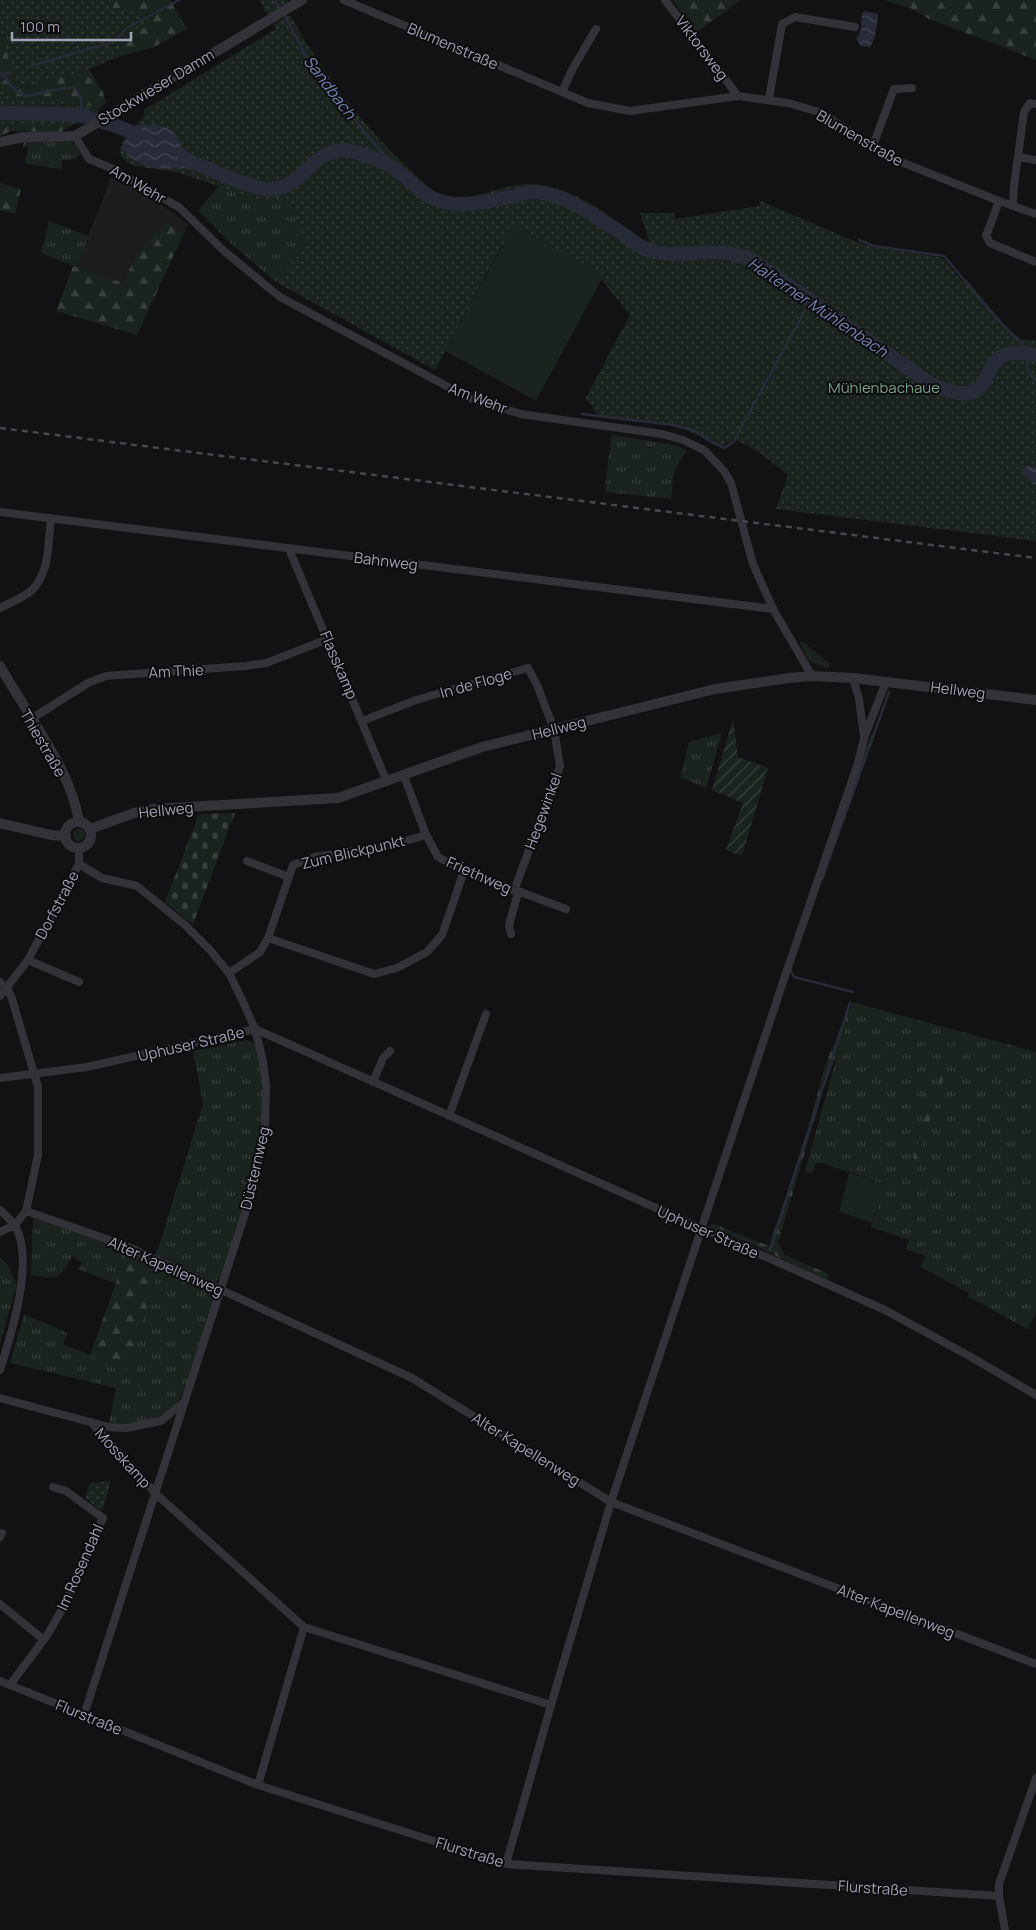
<svg xmlns="http://www.w3.org/2000/svg" width="1036" height="1930" font-family="Manrope,sans-serif">
	<style>
		.built { fill: #1d1d20 }
		.grass { fill: url(#grass-tufts) }
		.forest { fill: url(#forest-firs) }
		.cemetery { fill: url(#cemetery-stones) }
		.park { fill: url(#park-dots) }
		.garden { fill: url(#garden-furrows) }
		.pitch { fill: #1b231e }
		.water { fill: url(#water-waves) }
		.lines { fill: none; stroke-linecap: round; stroke-linejoin: round }
		.stream { stroke: #272b37; stroke-width: 2.5 }
		.river { stroke: #272b37; stroke-width: 14 }
		.minor { stroke: #333238; stroke-width: 8 }
		.tertiary { stroke: #333238; stroke-width: 10 }
		.rail { stroke: #47474f; stroke-width: 2.5; stroke-dasharray: 6 5; stroke-linecap: butt }
		.labels { text-anchor: middle; dominant-baseline: central; stroke-width: 4; stroke-linejoin: round; paint-order: stroke }
		.street-label { font-size: 15px; fill: #a1a2b5; stroke: #0d0c0e }
		.park-label { font-size: 15px; fill: #77a285; stroke: #0d0c0e }
		.water-label { font-size: 16px; font-style: italic; fill: #7585b3; stroke: #0d0c0e }
	</style>
	<defs>
		<pattern id="grass-tufts" width="24" height="20" patternUnits="userSpaceOnUse" patternTransform="scale(1.25)"><rect width="24" height="20" fill="#1b231e"/><path d="M3 7l-1-3M5 7V3M7 7l1-3M15 17l-1-3M17 17v-4M19 17l1-3" fill="none" stroke="#39403c"/></pattern>
		<pattern id="forest-firs" width="22" height="20" patternUnits="userSpaceOnUse" patternTransform="scale(1.25)"><rect width="22" height="20" fill="#1b231e"/><path d="M5 1l3.5 6h-7zM16 11l3.5 6h-7z" fill="#39403c"/></pattern>
		<pattern id="cemetery-stones" width="16" height="16" patternUnits="userSpaceOnUse" patternTransform="scale(1.25)"><rect width="16" height="16" fill="#1b231e"/><path d="M2 7V4a2 2 0 0 1 4 0v3zM10 15v-3a2 2 0 0 1 4 0v3z" fill="#39403c"/></pattern>
		<pattern id="park-dots" width="8" height="8" patternUnits="userSpaceOnUse" patternTransform="scale(1.25)"><rect width="8" height="8" fill="#1b231e"/><path d="M2 2h.1M6 6h.1" fill="none" stroke="#39403c" stroke-width="1.8" stroke-linecap="round"/></pattern>
		<pattern id="garden-furrows" width="10" height="10" patternUnits="userSpaceOnUse" patternTransform="scale(1.25)"><rect width="10" height="10" fill="#1b231e"/><path d="M-1 1l2-2M0 10L10 0M9 11l2-2" fill="none" stroke="#39403c"/></pattern>
		<pattern id="water-waves" width="16" height="10" patternUnits="userSpaceOnUse" patternTransform="scale(1.25)"><rect width="16" height="10" fill="#272b37"/><path d="M0 5q4-4 8 0t8 0" fill="none" stroke="#434752"/></pattern>
	</defs>
	<rect width="100%" height="100%" fill="#121113"/>
	<polygon class="built" points="111,178 126,184 154,199 188,224 184,233 167,223 135,258 123,283 76,267"/>
	<g class="grass">
		<path d="M66,140C74,142 78,146 80,154L77,159L62,160V169L25,164L28,147H23V143L25,141Z"/>
		<polygon points="225,179 284,191 308,243 276,282 226,239 198,210"/>
		<polygon points="49,221 89,236 76,267 41,253"/>
		<polygon points="611,435 670,444 687,450 674,471 671,499 605,492"/>
		<polygon points="722,733 706,788 680,777 689,742"/>
		<circle cx="79" cy="835" r="6"/>
		<polygon points="852,1002 1036,1052 1036,1313 1027,1329 975,1300 967,1298 969,1293 921,1267 925,1256 906,1249 909,1240 871,1227 884,1184 822,1163 816,1163 812,1173 805,1171"/>
		<path d="M248,1040L256,1045C278,1128 245,1201 220,1279L214,1282L156,1255L203,1104L193,1051Z"/>
		<path d="M33,1218L128,1250L116,1284L78,1269L82,1263L73,1256C55,1282 62,1279 31,1275Z"/>
		<polygon points="0,1257 7,1264 17,1284 0,1343"/>
		<path d="M160,1265L212,1288L215,1295C208,1316 202,1336 195,1357C191,1368 189,1380 184,1390C171,1421 138,1426 109,1423L116,1388L10,1363L24,1314L68,1333L63,1344L90,1355Z"/>
	</g>
	<g class="forest">
		<polygon points="106,0 170,0 187,29 152,48 123,55 121,40 146,26 141,10 111,8"/>
		<polygon points="672,0 741,0 697,32"/>
		<polygon points="885,0 1036,0 1036,60 929,19 912,9"/>
		<polygon points="0,28 17,88 89,69 103,92 106,102 95,113 60,132 10,131 0,137"/>
		<polygon points="0,183 21,189 15,214 0,210"/>
		<polygon points="167,223 184,233 137,335 56,311 73,266 123,283 135,258 149,238"/>
		<polygon points="802,641 829,663 829,669 809,661 800,643"/>
		<polygon points="871,734 875,735 823,880 819,879"/>
		<polygon points="852,1007 843,1038 824,1088 778,1243 785,1255 829,1274 827,1281 760,1248 710,1227 712,1223 769,1246 806,1135 825,1066 845,1017"/>
		<polygon points="952,1033 954,1036 952,1046 943,1080 920,1149 923,1165 913,1162 914,1152 924,1130 923,1119 940,1078"/>
		<polygon points="128,1250 160,1265 125,1375 90,1355"/>
	</g>
	<polygon class="cemetery" points="235,813 193,924 192,924 165,902 199,814"/>
	<g class="park">
		<polygon points="0,0 106,0 111,8 141,10 146,26 121,40 123,55 89,69 17,88 0,28"/>
		<polygon points="259,0 287,0 288,3 270,15 265,11"/>
		<path d="M290,15C322,72 362,125 410,170C420,180 435,195 450,197C472,200 495,188 517,185C564,178 605,213 642,239L649,241L640,213H675V219L759,206L760,201L859,243L875,247L943,258L963,282L967,280L1007,328L1020,339L1036,340V541L776,509L788,475L759,452L734,439L725,445L720,446L687,430L671,425L599,416L589,402L585,399L630,315L601,279L514,239L502,245L435,370L281,285L276,281L308,244L287,198L275,202H264L176,172L134,166L126,162L119,154C122,138 134,126 144,117V110L276,29L274,24Z"/>
		<polygon points="0,91 9,91 20,101 68,102 71,103 73,108 87,105 98,109 98,114 80,124 18,126 0,129"/>
		<polygon points="106,1481 111,1482 102,1511 85,1498 90,1483"/>
	</g>
	<polygon class="garden" points="733,719 738,757 768,768 742,856 726,850 743,803 712,790"/>
	<g class="pitch">
		<polygon points="514,225 604,275 536,401 445,351"/>
		<polygon points="849,1173 884,1184 872,1223 839,1212"/>
	</g>
	<g class="water">
		<polygon points="866,11 878,14 878,16 875,37 870,47 861,46 856,39 861,30 862,13"/>
		<path d="M122,121L133,126L156,124L167,128L176,135L183,148L190,155L204,161L201,170C167,165 148,178 121,148L127,136L117,132Z"/>
		<polygon points="1028,466 1036,467 1036,485 1022,474 1023,468"/>
	</g>
	<g class="lines">
		<g class="stream">
			<polyline points="274,0 281,9"/>
			<polyline points="284,14 310,64 394,168"/>
			<polyline points="116,40 127,28 179,0"/>
			<polyline points="31,66 109,43"/>
			<path d="M0,72L17,92L27,96L63,88H75C83,98 82,103 80,115"/>
			<polyline points="2,75 11,72"/>
			<polyline points="859,240 874,246 944,256 997,319 1023,345 1030,354"/>
			<polyline points="1027,353 1028,373 1036,380"/>
			<polyline points="582,414 673,425 695,431 713,443 725,448 734,441 810,301"/>
			<polyline points="822,879 889,692"/>
			<polyline points="790,969 794,977 853,992"/>
			<polyline points="770,1250 850,1003"/>
		</g>
		<g class="river">
			<polyline points="0,113 80,115 113,125 136,134"/>
			<path d="M185,159C206,167 256,193 277,189C303,183 317,148 345,150C356,151 386,162 395,169C408,178 421,195 437,200C463,209 489,201 515,196C522,194 530,191 537,192C567,195 599,219 624,235C630,239 637,245 643,248C670,260 698,249 726,253C734,254 743,257 751,259L931,384C948,391 974,403 985,380C989,372 991,364 999,358C1008,350 1025,353 1036,355"/>
		</g>
		<g class="minor">
			<polyline points="344,0 588,103 630,111 738,96 788,103 822,113 886,156 999,201 1036,214"/>
			<polyline points="665,0 738,96"/>
			<polyline points="562,92 573,68 596,29"/>
			<polyline points="769,99 782,24 795,17 855,27"/>
			<polyline points="75,136 89,159 113,169 180,208 223,250 280,297 469,398 521,414 662,434 683,440 704,450 724,471 731,483 753,564 773,609 812,676"/>
			<polyline points="872,148 894,89 912,88"/>
			<polyline points="1018,157 1036,160"/>
			<polyline points="999,201 986,236 990,243 1036,262"/>
			<polyline points="1013,206 1014,186 1024,112 1030,103 1036,104"/>
			<polyline points="0,512 773,609"/>
			<polyline points="289,549 387,782"/>
			<path d="M0,608C10,603 22,598 31,591C50,574 48,542 51,518"/>
			<polyline points="853,678 859,699 864,736"/>
			<polyline points="31,719 88,683 106,676 246,666 266,663 328,639"/>
			<polyline points="362,721 416,700 528,668 537,685 554,729 560,766 514,891"/>
			<polyline points="404,776 426,835 438,857 464,871 566,909"/>
			<polyline points="247,861 289,877"/>
			<polyline points="79,864 102,878 137,886 185,925 210,950 229,973 243,1002 255,1029 263,1061 266,1085 265,1133 249,1201 84,1715"/>
			<polyline points="511,934 509,925 518,893"/>
			<polyline points="268,938 374,974 397,968 427,952 442,935 464,871"/>
			<polyline points="28,960 79,982"/>
			<polyline points="229,973 260,952 268,938 293,865 315,857 387,846 426,835"/>
			<polyline points="0,982 7,988 12,999 38,1087 38,1155 26,1211 15,1225 0,1232"/>
			<polyline points="0,996 28,960 53,913 79,864 79,848"/>
			<polyline points="0,1078 87,1067 255,1029 885,1310 971,1357 1036,1395"/>
			<polyline points="373,1082 383,1058 390,1051"/>
			<polyline points="449,1116 486,1014"/>
			<path d="M0,1210C9,1218 17,1226 20,1238C30,1274 11,1335 0,1370"/>
			<polyline points="26,1211 124,1245 412,1378 611,1502 1036,1664"/>
			<polyline points="0,1398 109,1427 126,1428 161,1421 184,1402"/>
			<polyline points="91,1422 156,1494 304,1627 258,1785"/>
			<polyline points="0,1537 2,1533"/>
			<polyline points="0,1604 44,1640"/>
			<polyline points="304,1627 551,1705 506,1864"/>
			<polyline points="0,1681 258,1785 506,1864 999,1896"/>
			<polyline points="10,1685 48,1634 65,1604 103,1518 66,1491 53,1487"/>
			<polyline points="551,1705 611,1502 784,979 858,763 864,738 886,682"/>
			<polyline points="1005,1930 999,1896 999,1884 1036,1778"/>
		</g>
		<g class="tertiary">
			<polyline points="0,142 23,137 75,136 302,0"/>
			<path d="M0,666C26,713 71,769 79,822"/>
			<circle cx="78" cy="835" r="13"/>
			<polyline points="0,823 51,835 66,836"/>
			<polyline points="90,829 134,813 154,809 338,798 482,747 715,689 789,678 812,676 853,678 1036,700"/>
		</g>
		<polyline class="rail" points="0,428 1036,558"/>
	</g>
	<g class="labels">
		<g class="street-label">
			<text transform="translate(453 46) rotate(23)">Blumenstraße</text>
			<text transform="translate(702 48) rotate(53)">Viktorsweg</text>
			<text transform="translate(156 87) rotate(-31)">Stockwieser Damm</text>
			<text transform="translate(860 138) rotate(30)">Blumenstraße</text>
			<text transform="translate(138 184) rotate(30)">Am Wehr</text>
			<text transform="translate(478 398) rotate(21)">Am Wehr</text>
			<text transform="translate(386 561) rotate(7)">Bahnweg</text>
			<text transform="translate(339 665) rotate(67)">Flasskamp</text>
			<text transform="translate(176 671) rotate(-3)">Am Thie</text>
			<text transform="translate(476 683) rotate(-16)">In de Floge</text>
			<text transform="translate(958 690) rotate(7)">Hellweg</text>
			<text transform="translate(559 728) rotate(-14)">Hellweg</text>
			<text transform="translate(43 743) rotate(60)">Thiestraße</text>
			<text transform="translate(166 810) rotate(-6)">Hellweg</text>
			<text transform="translate(543 811) rotate(-70)">Hegewinkel</text>
			<text transform="translate(353 852) rotate(-13)">Zum Blickpunkt</text>
			<text transform="translate(479 875) rotate(24)">Friethweg</text>
			<text transform="translate(57 905) rotate(-62)">Dorfstraße</text>
			<text transform="translate(191 1044) rotate(-13)">Uphuser Straße</text>
			<text transform="translate(255 1168) rotate(-77)">Düsternweg</text>
			<text transform="translate(708 1232) rotate(24)">Uphuser Straße</text>
			<text transform="translate(166 1266) rotate(24)">Alter Kapellenweg</text>
			<text transform="translate(526 1449) rotate(32)">Alter Kapellenweg</text>
			<text transform="translate(123 1458) rotate(48)">Mosskamp</text>
			<text transform="translate(80 1567) rotate(-66)">Im Rosendahl</text>
			<text transform="translate(896 1611) rotate(21)">Alter Kapellenweg</text>
			<text transform="translate(89 1717) rotate(22)">Flurstraße</text>
			<text transform="translate(470 1852) rotate(17)">Flurstraße</text>
			<text transform="translate(873 1888) rotate(4)">Flurstraße</text>
		</g>
		<g class="park-label">
			<text x="884" y="387">Mühlenbachaue</text>
		</g>
		<g class="water-label">
			<text transform="translate(330 87) rotate(53)">Sandbach</text>
			<text transform="translate(818 307) rotate(34)">Halterner Mühlenbach</text>
		</g>
	</g>
	<path d="M12 32v8h119v-8" fill="none" stroke="#a1a2b5" stroke-width="2.5"/>
	<text x="20" y="32" font-size="15" fill="#a1a2b5" stroke="#0d0c0e" stroke-width="4" paint-order="stroke">100 m</text>
</svg>
